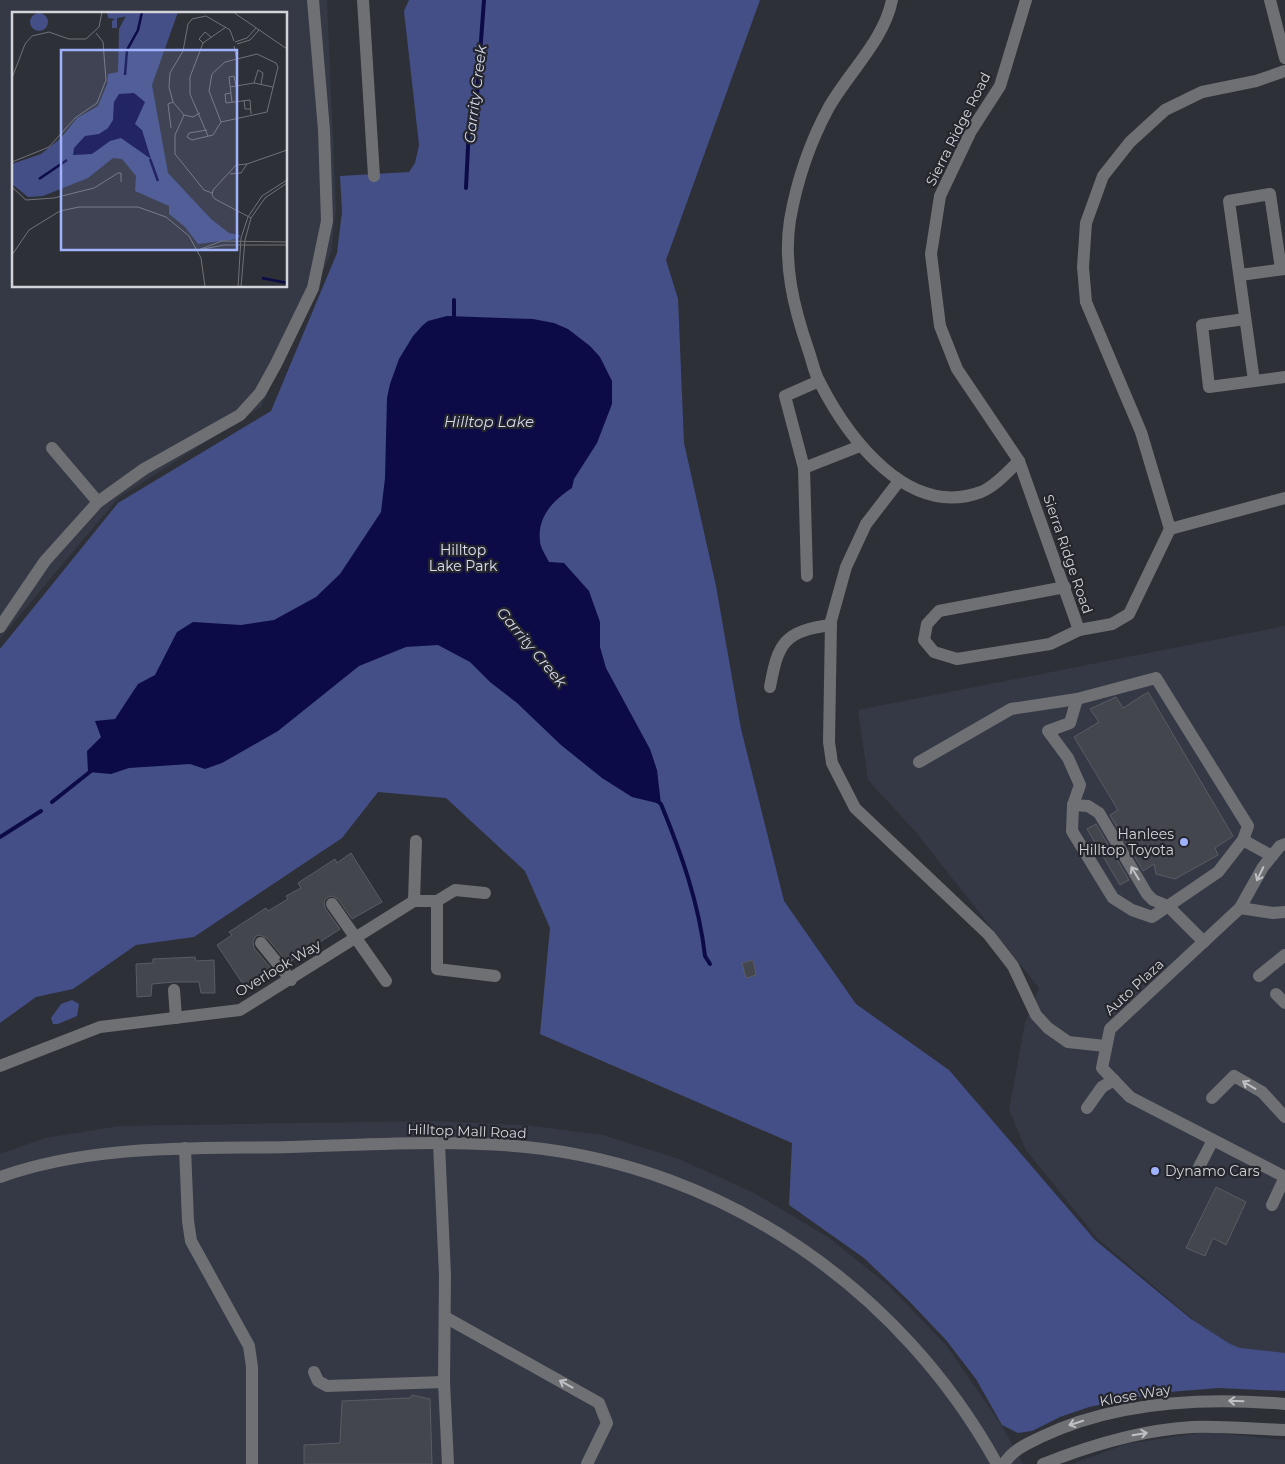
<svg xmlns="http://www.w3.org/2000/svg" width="1285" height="1464" font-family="Montserrat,sans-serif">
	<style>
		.built { fill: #353945; fill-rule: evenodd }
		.green { fill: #444f87 }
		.water { fill: #0d0b47 }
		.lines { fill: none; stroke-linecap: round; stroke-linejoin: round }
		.stream { stroke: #0d0b47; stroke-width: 4 }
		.building { fill: #44464d; stroke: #5a5c64 }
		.minor { stroke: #6f7073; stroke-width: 12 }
		.oneway { stroke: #bfc0c5 }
		.poi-dot { fill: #a1b2fd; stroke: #25262d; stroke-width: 2 }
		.labels { text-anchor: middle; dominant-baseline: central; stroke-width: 4.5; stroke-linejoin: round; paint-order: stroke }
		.street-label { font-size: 14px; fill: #d3d4d9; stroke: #25262d }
		.park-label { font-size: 14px; fill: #dae0f3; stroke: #25262d }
		.poi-label { font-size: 14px; fill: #d3d4d9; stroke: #25262d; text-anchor: end }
		.water-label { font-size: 15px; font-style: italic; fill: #d4daed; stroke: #25262d }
		.inset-river { fill: none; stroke: #0d0b47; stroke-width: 2.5 }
		.inset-road { fill: none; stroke: #707278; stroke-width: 1 }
		.view { fill: #a1b2fd; fill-opacity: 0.15; stroke: #a1b2fd; stroke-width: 2.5 }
		.inset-edge { fill: none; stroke: #d3d4d9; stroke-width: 2.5 }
	</style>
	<rect width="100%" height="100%" fill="#2e3037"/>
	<g class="built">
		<path d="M0,0H327L336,209L331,253L261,407L118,498L0,639ZM14,14H286V286H14Z"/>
		<polygon points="1285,626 1285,1362 1229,1350 1097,1238 1026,1150 1009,1110 1025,1023 1039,988 915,831 868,780 858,710"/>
		<polygon points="433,1121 524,1125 603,1135 679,1159 754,1193 828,1237 888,1285 946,1345 1002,1426 1023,1464 0,1464 0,1154 45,1138 119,1126"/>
		<polygon points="1206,1432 1285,1440 1285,1464 1072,1464 1126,1444"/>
	</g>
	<g class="green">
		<polygon points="409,0 760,0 666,260 678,299 684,443 716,586 741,729 784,901 856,1004 949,1070 1095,1240 1191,1319 1230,1344 1240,1348 1285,1353 1285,1391 1218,1388 1157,1393 1089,1407 1060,1417 1032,1431 1018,1433 1002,1425 976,1379 946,1340 909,1301 864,1258 789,1205 792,1143 540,1034 550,928 525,871 446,798 378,792 342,838 194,937 136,945 73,989 36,997 0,1023 0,649 118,503 271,411 337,253 342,212 340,176 409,172 415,163 419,145 404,11"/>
		<polygon points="72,1000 79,1004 77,1016 58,1024 53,1024 51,1018 61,1004"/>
	</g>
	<path class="water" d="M447,316L533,319L554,323L568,329L590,346L600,357L612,381V404L597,443L574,479L572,488C554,500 537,516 540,541C540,547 546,556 549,562L564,563L589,591L600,622V647L606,668L650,749L657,770L661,804L632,797L602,778L561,745L517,703L490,682L470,662L438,645L406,647L359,666L278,731L222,763L205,769L190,764L129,768L111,774L88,772L87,751L101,737L95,721L115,719L138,684L155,675L177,632L193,622L241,625L274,620L316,597L340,574L381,512L385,478L387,398L390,384L399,359L413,336L423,325L428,321Z"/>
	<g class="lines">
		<g class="stream">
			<polyline points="466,188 469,127 477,95 484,0"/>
			<polyline points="454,300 454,321"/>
			<path d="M657,801L661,804C681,853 699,903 705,956L710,964"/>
			<polyline points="52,802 91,771"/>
			<polyline points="0,837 41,811"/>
		</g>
	</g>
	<g class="building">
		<polygon points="1148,692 1233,836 1215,848 1218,855 1175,879 1156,874 1154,864 1143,871 1110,815 1118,810 1074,737 1099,722 1090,709 1116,697 1123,708"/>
		<polygon points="1096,824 1129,880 1120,885 1087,829"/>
		<polygon points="351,853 382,902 352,919 338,899 332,896 328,897 324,901 325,908 340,929 288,963 267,938 260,935 256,936 253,941 254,948 274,972 254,984 252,982 245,987 217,945 232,935 229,932 266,908 268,911 288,899 286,896 301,888 298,883 335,859 337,863"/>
		<polygon points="195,957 196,961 214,960 215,993 201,993 199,982 174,982 152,984 151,996 137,997 136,964 153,963 153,959"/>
		<polygon points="753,960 756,975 746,978 742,963"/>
		<polygon points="1216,1187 1246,1202 1226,1245 1213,1238 1205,1256 1186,1248"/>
		<polygon points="412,1395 430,1399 432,1464 304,1464 304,1445 340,1443 342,1401 410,1398"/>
	</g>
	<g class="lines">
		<g class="minor">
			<polyline points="363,0 374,176"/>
			<path d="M892,0C884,40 849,72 829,107C810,142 797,180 790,220C783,265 794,308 808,349C812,360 814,372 819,381C848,438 908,519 981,492C996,486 1008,471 1019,461"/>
			<polyline points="1026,0 1000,86 971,131 940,196 931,254 940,326 957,369 1019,461 1079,630"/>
			<polyline points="1270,0 1285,58"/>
			<polyline points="1240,275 1285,269"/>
			<polyline points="1245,319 1202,325 1209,387 1285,377"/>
			<polyline points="1254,381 1229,201 1270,194 1281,269"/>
			<polyline points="52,448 98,502"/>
			<polyline points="804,468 860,446"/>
			<polyline points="899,481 866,524 846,567 831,621 829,742 832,763 855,808 989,935 1013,966 1036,1015 1048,1028 1068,1042 1105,1046"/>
			<polyline points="1170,529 1141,432 1086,302 1083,267 1086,223 1103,176 1130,142 1165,110 1202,92 1256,81 1285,71"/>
			<polyline points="1170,529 1285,498"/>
			<polyline points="807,576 804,468 785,396 819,381"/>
			<polyline points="1065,587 939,611 927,624 924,640 934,652 957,659 1050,644 1079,630 1112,624 1129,614 1170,529"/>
			<polyline points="0,627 45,561 98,502 144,469 240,415 260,393 276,364 313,288 327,221 324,130 313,0"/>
			<path d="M770,687C778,643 784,631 831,625"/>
			<polyline points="1077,699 1070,723 1048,731 1068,758 1080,785 1073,805 1072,831 1113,898 1132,910 1152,917 1218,872 1243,840 1272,856"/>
			<polyline points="919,762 1011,709 1077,699 1156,678 1248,826 1243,840"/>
			<polyline points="1073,805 1088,806 1099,813 1147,894 1153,900 1168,906 1204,942"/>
			<polyline points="1285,844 1280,846 1263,867 1240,908 1110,1029 1102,1068 1130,1097 1285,1177"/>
			<polyline points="414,901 416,841"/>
			<polyline points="437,901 437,969 495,976"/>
			<polyline points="437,901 455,890 485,893"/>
			<polyline points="332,904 386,981"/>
			<polyline points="1240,908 1273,913 1285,912"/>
			<polyline points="261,943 291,980"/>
			<polyline points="1259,976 1285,955"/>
			<polyline points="174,990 176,1018"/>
			<polyline points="1276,994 1285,1003"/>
			<polyline points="0,1066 100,1027 240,1010 414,901 437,901"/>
			<polyline points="1212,1098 1234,1076 1262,1092 1285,1117"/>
			<polyline points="1087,1108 1102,1087 1114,1080"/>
			<polyline points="439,1144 445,1275 444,1382 448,1464"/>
			<polyline points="185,1148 188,1221 191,1241 249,1346 252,1367 252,1464"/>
			<polyline points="1199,1167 1213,1140"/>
			<path d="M0,1177C93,1144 192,1149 289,1147C368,1145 448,1139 526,1147C725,1167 901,1290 997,1464"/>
			<polyline points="1272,1205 1285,1177"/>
			<polyline points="445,1317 599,1403 607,1423 587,1464"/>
			<polyline points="314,1372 318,1381 327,1386 444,1382"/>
			<path d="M1004,1464C1012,1450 1027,1444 1041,1437C1116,1401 1203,1397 1285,1404"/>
			<path d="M1043,1464C1091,1445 1140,1430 1192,1427C1223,1426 1254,1429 1285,1430"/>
		</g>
	</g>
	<defs><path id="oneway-shaft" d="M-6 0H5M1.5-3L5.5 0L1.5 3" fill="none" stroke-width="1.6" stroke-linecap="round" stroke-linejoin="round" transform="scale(1.25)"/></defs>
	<g class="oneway">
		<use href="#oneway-shaft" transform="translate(1135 873) rotate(-121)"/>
		<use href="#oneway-shaft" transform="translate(1260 874) rotate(116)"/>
		<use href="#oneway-shaft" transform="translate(1249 1085) rotate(-149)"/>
		<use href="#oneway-shaft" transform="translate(566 1384) rotate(-151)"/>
		<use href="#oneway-shaft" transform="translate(1236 1401) rotate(-178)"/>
		<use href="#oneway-shaft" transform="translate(1076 1423) rotate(162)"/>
		<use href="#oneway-shaft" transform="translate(1140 1434) rotate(-10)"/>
	</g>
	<g class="poi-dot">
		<circle cx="1184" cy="842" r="5"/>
		<circle cx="1155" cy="1171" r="5"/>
	</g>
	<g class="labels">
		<g class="street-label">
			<text transform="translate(958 129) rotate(-63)">Sierra Ridge Road</text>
			<text transform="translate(1068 554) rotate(71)">Sierra Ridge Road</text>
			<text transform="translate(278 968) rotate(-31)">Overlook Way</text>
			<text transform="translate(1134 987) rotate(-43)">Auto Plaza</text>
			<text transform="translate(467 1131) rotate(2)">Hilltop Mall Road</text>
			<text transform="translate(1135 1395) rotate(-10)">Klose Way</text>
		</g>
		<g class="park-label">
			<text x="463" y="550">Hilltop<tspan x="463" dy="16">Lake Park</tspan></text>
		</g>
		<g class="poi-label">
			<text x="1174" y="834">Hanlees<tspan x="1174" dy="16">Hilltop Toyota</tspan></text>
			<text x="1165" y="1171" text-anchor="start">Dynamo Cars</text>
		</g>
		<g class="water-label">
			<text transform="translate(475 94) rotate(-83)">Garrity Creek</text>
			<text x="489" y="421">Hilltop Lake</text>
			<text transform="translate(532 647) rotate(50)">Garrity Creek</text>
		</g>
	</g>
	<g transform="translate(12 12)">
		<rect width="275" height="275" fill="#2e3037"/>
		<path d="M95,0H115L116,4L105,6V16H100V9L103,7L96,6ZM116,0H166L140,73L156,161L199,207L217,221L228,223L226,227L186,232L173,215L157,202V194L123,179L124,164L110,147L101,146L76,166L31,184L16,185L0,172V152L29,142L49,126L65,106L86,94L95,72L96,62L106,60L107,17ZM18 10a9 9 0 1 1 18 0a9 9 0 1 1-18 0Z" fill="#444f87"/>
		<path d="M122,81L133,90L123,112L130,118L139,147L109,126L98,129L80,142L61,143L62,136L73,124L87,122L96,116L101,108L102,90L107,82Z" fill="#0d0b47"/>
		<path class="inset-river" d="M113,63L115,38L126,18L130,0M138,147L146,169M27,167L55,148M250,266L275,271"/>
		<path class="inset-road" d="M221,0L275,37M223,30L235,26L244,16M191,31L187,27L193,20L199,25M225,32L238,28L247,18M222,34L225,49M245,42L264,51L266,55L255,100L209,110L197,79L200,62L213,50ZM0,66L13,32L20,24L37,20L57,27H74L87,15L90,0M242,71L246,58L251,61L249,72M218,75L242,71L261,75M219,81L213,82L214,91L238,88L239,102M232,88L233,97H239M220,90L217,65L222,64L224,74M188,101L181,105L172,103L161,90L157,75L158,61L171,39L176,12L180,7L194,4L218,18L222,29M172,103L163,123V142L192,178L200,181M159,116L156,92L161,90M195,118L177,121L175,125L180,128L201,123L209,110M196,124L178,82V65L191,31L214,15M0,150L37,135L63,106L85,91L94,68L91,30L84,21M218,162L229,161L235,152M0,175L14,188L42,186L82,176L106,161H109V170M239,206L203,187L200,183L201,178L224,153L235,152L275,138M186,238L210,229L275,230M186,238L212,233H275M0,243L17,218L48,199L67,195H126L154,205L177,224L189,246L193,275M226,275L229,226L236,205L250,184L275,168M229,275L233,228L239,206L253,186L275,171"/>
		<path class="view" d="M49,38H225V238H49Z"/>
		<rect width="275" height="275" class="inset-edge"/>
	</g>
</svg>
